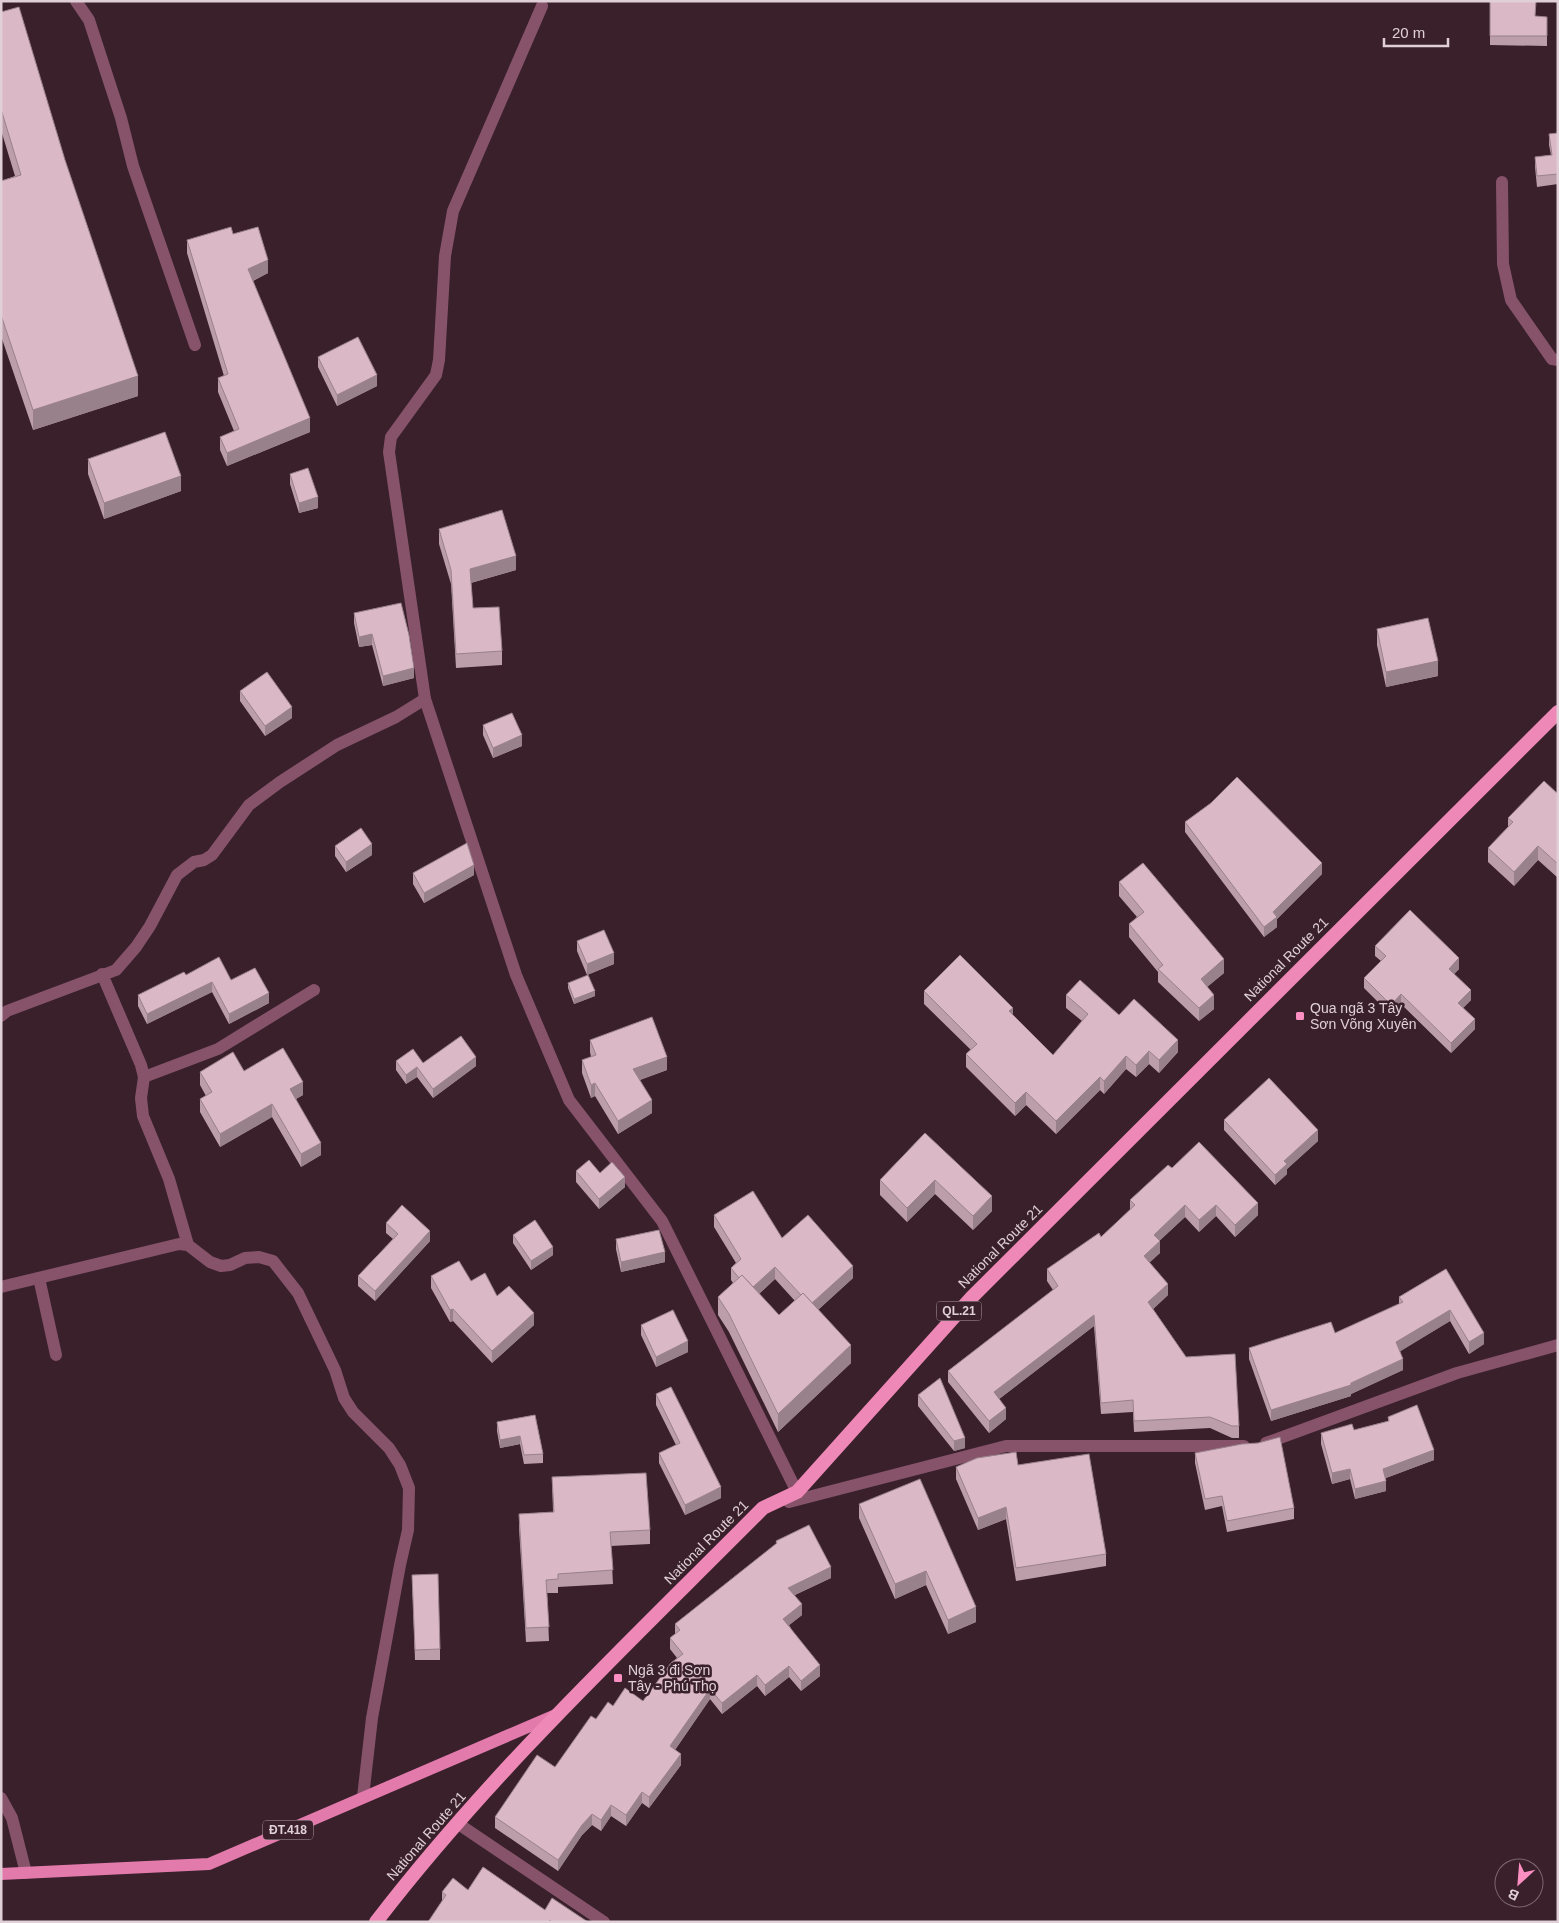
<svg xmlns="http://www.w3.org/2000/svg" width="1559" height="1923" font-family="Arial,sans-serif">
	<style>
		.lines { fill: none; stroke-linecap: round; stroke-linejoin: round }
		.minor { stroke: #86536a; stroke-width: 12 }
		.primary { stroke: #e27aab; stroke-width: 12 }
		.trunk { stroke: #ee88b6; stroke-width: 14 }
		.wall { fill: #bb9eaa; fill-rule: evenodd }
		.shaded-wall { fill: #99818b }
		.building { fill: #dab8c6; stroke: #99818b }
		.poi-dot { fill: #fc8fc2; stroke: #39202b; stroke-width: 2 }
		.labels { text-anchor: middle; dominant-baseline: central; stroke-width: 5; stroke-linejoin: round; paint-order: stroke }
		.shield { fill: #39202b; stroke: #ae9aa3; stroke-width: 1 }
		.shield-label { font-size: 12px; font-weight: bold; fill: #e0cfd6 }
		.street-label { font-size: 14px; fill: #e0cfd6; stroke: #39202b }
		.poi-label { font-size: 14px; fill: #e0cfd6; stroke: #39202b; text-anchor: start }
	</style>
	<rect width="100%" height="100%" fill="#39202b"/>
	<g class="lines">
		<g class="minor">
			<polyline points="76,1 89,20 121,118 133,166 195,345"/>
			<polyline points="542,6 453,211 445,256 439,360 436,375 391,437 389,452 425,699 516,975 569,1100 662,1221 797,1492"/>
			<polyline points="1502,182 1503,264 1511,300 1552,359 1558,360"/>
			<polyline points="102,974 141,1065 144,1077 141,1098 143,1116 169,1179 188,1245"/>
			<polyline points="1,1016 7,1011 116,970 136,947 150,926 177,875 194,862 204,860 212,855 249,805 280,782 337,745 396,717 425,699"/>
			<polyline points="144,1077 218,1049 314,990"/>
			<polyline points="39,1278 56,1355"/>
			<polyline points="1,1287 179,1244 188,1245 210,1262 221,1266 230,1265 245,1258 259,1257 273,1261 298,1293 335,1370 344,1398 353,1412 389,1448 400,1465 409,1488 408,1530 400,1565 372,1718 363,1797"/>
			<polyline points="1266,1443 1457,1373 1558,1345"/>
			<polyline points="789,1502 1006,1446 1244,1446"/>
			<polyline points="1,1798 12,1818 26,1873"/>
			<polyline points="457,1823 604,1922"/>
		</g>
		<polyline class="primary" points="1,1874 209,1864 558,1714"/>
		<path class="trunk" d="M376,1922C491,1772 630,1642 763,1508L797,1492L972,1297L1558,712"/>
	</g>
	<g class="wall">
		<polygon points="1490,1 1536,16 1547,17 1547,46 1490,45"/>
		<polygon points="1,12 138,396 33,430 1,336 1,181 15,176 1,130"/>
		<polygon points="1558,133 1558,184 1537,187 1535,167 1535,157 1551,155 1549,145 1549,134"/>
		<polygon points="233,234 268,273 253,281 310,432 227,466 220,450 220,437 234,431 218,392 218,378 224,376 187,253 187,240"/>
		<polygon points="318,357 377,386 337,406 318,367"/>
		<polygon points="88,459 181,491 104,519 88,474"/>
		<polygon points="290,474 318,508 299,513 290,484"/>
		<polygon points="439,529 516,570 471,583 473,608 502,651 502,665 456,668 451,584 439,544"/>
		<polygon points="354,613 414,678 383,686 372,645 359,647 354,623"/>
		<polygon points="1377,629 1438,676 1386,687 1377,645"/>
		<polygon points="240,691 292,718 265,736 240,701"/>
		<polygon points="483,725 522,746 493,758 483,735"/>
		<polygon points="1558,794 1558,878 1538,860 1514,886 1488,862 1488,848 1508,827 1508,818"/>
		<polygon points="1185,822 1322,874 1277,919 1277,927 1264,937 1185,832"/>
		<polygon points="335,846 372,855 346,872 335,856"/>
		<polygon points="413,873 474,875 424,903 413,884"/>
		<polygon points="1119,882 1224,973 1207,987 1214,1009 1199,1021 1158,982 1158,972 1129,937 1129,924 1137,917 1119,896"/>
		<polygon points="577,941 614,964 587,975 577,951"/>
		<polygon points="1375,946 1459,969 1454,974 1471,1000 1463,1008 1475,1029 1451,1053 1401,1004 1391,1015 1364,988 1364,978 1381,961 1375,956"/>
		<polygon points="186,975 231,980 269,1003 229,1024 212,992 147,1024 138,1006 138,995"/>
		<polygon points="568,983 595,996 574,1004 568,988"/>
		<polygon points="924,991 1013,1015 1053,1055 1082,1021 1066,1008 1066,995 1119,1015 1178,1052 1159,1073 1149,1064 1136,1077 1126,1069 1104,1094 1100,1090 1056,1134 1026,1105 1015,1116 966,1067 966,1054 971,1050 924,1004"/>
		<polygon points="590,1040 667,1070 640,1080 652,1113 618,1134 595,1096 591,1098 582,1073 582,1060 591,1057 590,1052"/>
		<polygon points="396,1061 423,1063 476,1066 433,1098 417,1077 406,1084 396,1070"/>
		<polygon points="244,1071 303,1095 296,1099 321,1155 301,1167 272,1117 220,1147 200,1112 200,1099 206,1096 200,1085 200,1072"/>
		<polygon points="1224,1120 1318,1141 1287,1169 1287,1174 1275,1185 1224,1130"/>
		<polygon points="925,1133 992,1211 973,1230 935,1194 907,1222 880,1195 880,1180"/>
		<polygon points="1172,1168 1258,1215 1235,1237 1216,1216 1199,1232 1185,1217 1159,1241 1160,1253 1149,1262 1168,1295 1153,1309 1186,1357 1239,1426 1239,1438 1232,1438 1210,1428 1134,1432 1133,1412 1101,1414 1094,1326 999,1399 1006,1419 989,1433 948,1382 948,1371 1053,1290 1047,1281 1047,1269 1101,1237 1130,1210 1130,1200"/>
		<polygon points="576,1171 600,1173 625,1187 599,1209 576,1182"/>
		<path d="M714,1215L782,1238L853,1278L818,1310L851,1363L778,1432L729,1332L718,1315V1297L733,1283L731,1280V1268L736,1263L714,1227ZM775,1279L795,1301L779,1315L759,1294Z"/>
		<polygon points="386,1223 430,1241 375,1301 358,1286 358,1276 393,1239 386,1233"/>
		<polygon points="513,1235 553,1255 531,1270 513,1243"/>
		<polygon points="616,1239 665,1262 621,1272 616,1249"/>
		<polygon points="1446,1269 1484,1344 1469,1354 1450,1321 1400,1351 1403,1370 1351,1394 1351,1396 1271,1421 1249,1359 1249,1348 1335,1333 1399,1304 1399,1297"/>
		<polygon points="431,1276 471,1281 497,1296 534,1325 492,1363 453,1321 450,1322 431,1288"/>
		<polygon points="641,1325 688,1352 656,1367 641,1335"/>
		<polygon points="656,1394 721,1498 685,1515 659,1463 659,1453 676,1445 656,1405"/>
		<polygon points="918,1395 965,1448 954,1451 918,1406"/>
		<polygon points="535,1415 543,1454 543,1463 524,1464 520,1444 500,1448 497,1431 497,1422"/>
		<polygon points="1388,1417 1434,1460 1386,1478 1386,1491 1355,1499 1350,1479 1332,1484 1321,1444 1321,1433 1354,1430 1388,1421"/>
		<polygon points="1195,1453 1294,1508 1294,1519 1227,1532 1222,1506 1205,1510 1195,1463"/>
		<polygon points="1018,1465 1106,1554 1106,1566 1016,1581 1006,1519 978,1530 956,1479 956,1467"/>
		<polygon points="552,1477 650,1530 650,1544 611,1546 613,1584 558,1587 558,1593 547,1593 549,1641 526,1642 519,1528 519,1514 553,1512"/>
		<polygon points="859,1504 976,1622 948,1634 926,1585 895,1599 859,1518"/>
		<polygon points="776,1541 831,1578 795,1595 802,1615 789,1625 820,1676 801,1691 789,1677 765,1696 757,1686 722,1714 710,1699 675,1750 681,1765 649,1808 642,1803 626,1826 611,1816 601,1831 592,1825 582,1835 558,1871 495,1828 495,1817 555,1767 596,1719 613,1706 643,1701 677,1658 670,1649 670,1638 675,1634 675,1624 776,1544"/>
		<polygon points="412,1575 440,1649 440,1660 415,1660"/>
		<polygon points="468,1890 545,1910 588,1922 428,1922 442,1902 442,1892"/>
	</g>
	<g class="shaded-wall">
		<polygon points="268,260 268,273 248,283 248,269"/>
		<polygon points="377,375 377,386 337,406 337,395"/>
		<polygon points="138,376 138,396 33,430 33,410"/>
		<polygon points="310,418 310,432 227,466 227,453"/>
		<polygon points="181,476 181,491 104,519 104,503"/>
		<polygon points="318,497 318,508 299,513 299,503"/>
		<polygon points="516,556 516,570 470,583 470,569"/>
		<polygon points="372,634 372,645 359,647 359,637"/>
		<polygon points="1438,661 1438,676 1386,687 1386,672"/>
		<polygon points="414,668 414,678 383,686 383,676"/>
		<polygon points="292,707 292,718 265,736 265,726"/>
		<polygon points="522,735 522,746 493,758 493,748"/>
		<polygon points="372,844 372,855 346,872 346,862"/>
		<polygon points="1538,846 1538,860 1514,886 1514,872"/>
		<polygon points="1322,863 1322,874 1277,919 1277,927 1264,937 1264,927 1273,912"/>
		<polygon points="474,865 474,875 424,903 424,893"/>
		<polygon points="614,953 614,964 587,975 587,964"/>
		<polygon points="1459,958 1459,969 1449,979 1449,969"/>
		<polygon points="1224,959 1224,973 1201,992 1201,979"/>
		<polygon points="212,982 212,992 147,1024 147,1014"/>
		<polygon points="1471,990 1471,1000 1458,1013 1458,1003"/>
		<polygon points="595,991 595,996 574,1004 574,999"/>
		<polygon points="269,993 269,1003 229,1024 229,1014"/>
		<polygon points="1401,994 1401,1004 1391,1015 1391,1005"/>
		<polygon points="1214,995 1214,1009 1199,1021 1199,1008"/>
		<polygon points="1013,1008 1013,1021 1009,1011"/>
		<polygon points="1475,1019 1475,1029 1451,1053 1451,1043"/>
		<polygon points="1178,1040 1178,1052 1159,1073 1159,1060"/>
		<polygon points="1149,1051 1149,1064 1136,1077 1136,1065"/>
		<polygon points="1126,1056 1126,1069 1104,1094 1104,1081"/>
		<polygon points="476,1057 476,1066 433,1098 433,1089"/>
		<polygon points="667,1057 667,1070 633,1082 633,1069"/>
		<polygon points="417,1067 417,1077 406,1084 406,1075"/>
		<polygon points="1100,1077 1100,1090 1056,1134 1056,1121"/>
		<polygon points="303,1082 303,1095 290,1102 290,1089"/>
		<polygon points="595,1083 595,1096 591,1098 591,1085"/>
		<polygon points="1026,1092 1026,1105 1015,1116 1015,1103"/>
		<polygon points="652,1100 652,1113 618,1134 618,1121"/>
		<polygon points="272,1104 272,1117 220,1147 220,1134"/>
		<polygon points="1318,1130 1318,1141 1287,1169 1287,1174 1275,1185 1275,1175 1284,1161"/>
		<polygon points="321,1143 321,1155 301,1167 301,1154"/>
		<polygon points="625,1177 625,1187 599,1209 599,1199"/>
		<polygon points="935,1180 935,1194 907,1222 907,1208"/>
		<polygon points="992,1196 992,1211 973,1230 973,1216"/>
		<polygon points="1258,1203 1258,1215 1235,1237 1235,1225"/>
		<polygon points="1185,1205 1185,1217 1154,1246 1154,1235"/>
		<polygon points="1216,1205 1216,1216 1199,1232 1199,1220"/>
		<polygon points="430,1231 430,1241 375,1301 375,1291"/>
		<polygon points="1160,1241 1160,1253 1144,1268 1144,1256"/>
		<polygon points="553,1247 553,1255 531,1270 531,1261"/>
		<polygon points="665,1252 665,1262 621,1272 621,1262"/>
		<polygon points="853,1266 853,1278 810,1317 810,1305"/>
		<polygon points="775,1267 775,1279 750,1302 750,1290"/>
		<polygon points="1168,1284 1168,1295 1148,1314 1148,1302"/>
		<polygon points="453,1309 453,1321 450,1322 450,1310"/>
		<polygon points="1450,1310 1450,1321 1396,1354 1396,1342"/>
		<polygon points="534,1313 534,1325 492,1363 492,1351"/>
		<polygon points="1094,1315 1094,1326 994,1403 994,1392"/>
		<polygon points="1484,1333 1484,1344 1469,1354 1469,1342"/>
		<polygon points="688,1341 688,1352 656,1367 656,1357"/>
		<polygon points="851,1345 851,1363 778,1432 778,1414"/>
		<polygon points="1403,1359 1403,1370 1351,1394 1351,1396 1271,1421 1271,1410 1351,1383"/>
		<polygon points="1006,1408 1006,1419 989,1433 989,1421"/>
		<polygon points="520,1436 520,1444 500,1448 500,1440"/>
		<polygon points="965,1438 965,1448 954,1451 954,1441"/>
		<polygon points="1434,1450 1434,1460 1383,1479 1383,1469"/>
		<polygon points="1350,1469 1350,1479 1332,1484 1332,1473"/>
		<polygon points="1386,1481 1386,1491 1355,1499 1355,1489"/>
		<polygon points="721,1487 721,1498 685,1515 685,1505"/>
		<polygon points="1006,1507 1006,1519 978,1530 978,1518"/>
		<polygon points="831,1567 831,1578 788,1598 788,1588"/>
		<polygon points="926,1571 926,1585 895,1599 895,1584"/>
		<polygon points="802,1604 802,1615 783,1630 783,1619"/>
		<polygon points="976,1607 976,1622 948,1634 948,1620"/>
		<polygon points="820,1665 820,1676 801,1691 801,1681"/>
		<polygon points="789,1666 789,1677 765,1696 765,1685"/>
		<polygon points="757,1675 757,1686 722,1714 722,1703"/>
		<polygon points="710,1689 710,1699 670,1757 670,1746"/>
		<polygon points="681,1754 681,1765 649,1808 649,1797"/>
		<polygon points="642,1792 642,1803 626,1826 626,1815"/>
		<polygon points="611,1805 611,1816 601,1831 601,1820"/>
		<polygon points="592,1814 592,1825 582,1835 558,1871 558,1860 582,1825"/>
	</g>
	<g class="building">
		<polygon points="1490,1 1536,1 1535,16 1547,17 1547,36 1490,36"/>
		<polygon points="19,7 65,160 138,376 33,410 1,315 1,181 21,175 1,109 1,12"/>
		<polygon points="1558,133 1558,174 1537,176 1535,157 1552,155 1549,134"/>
		<polygon points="231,227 233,234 258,227 268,260 248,269 310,418 227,453 220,437 239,429 218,378 228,374 187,240"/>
		<polygon points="358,337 377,375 337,395 318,357"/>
		<polygon points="165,432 181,476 104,503 88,459"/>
		<polygon points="308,468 318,497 299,503 290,474"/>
		<polygon points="502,510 516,556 470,569 473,608 499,607 502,651 456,654 451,570 439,529"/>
		<polygon points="401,603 409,635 414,668 383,676 372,634 359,637 354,613"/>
		<polygon points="1428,618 1438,661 1386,672 1377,629"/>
		<polygon points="267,672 292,707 265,726 240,691"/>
		<polygon points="512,713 522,735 493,748 483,725"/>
		<polygon points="1237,777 1322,863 1273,912 1277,917 1264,927 1185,822 1211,803"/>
		<polygon points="1544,781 1558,794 1558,864 1538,846 1514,872 1488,848 1513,822 1508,818"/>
		<polygon points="361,828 372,844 346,862 335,846"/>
		<polygon points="467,843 474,865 424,893 413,873"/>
		<polygon points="1143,863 1224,959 1201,979 1214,995 1199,1008 1158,969 1163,965 1129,924 1144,912 1119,882"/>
		<polygon points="1410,910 1459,958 1449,969 1471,990 1458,1003 1475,1019 1451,1043 1401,994 1391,1005 1364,978 1386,956 1375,946"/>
		<polygon points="604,930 614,953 587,964 577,941"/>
		<polygon points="960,955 1013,1008 1009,1011 1053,1055 1088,1014 1066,995 1080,980 1119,1015 1134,999 1178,1040 1159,1060 1149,1051 1136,1065 1126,1056 1104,1081 1100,1077 1056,1121 1026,1092 1015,1103 966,1054 977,1044 924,991"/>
		<polygon points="219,957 231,980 255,968 269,993 229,1014 212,982 147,1014 138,995 184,972 186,975"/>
		<polygon points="588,975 595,991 574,999 568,983"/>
		<polygon points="652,1017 667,1057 633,1069 652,1100 618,1121 595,1083 591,1085 582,1060 596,1055 590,1040"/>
		<polygon points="461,1036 476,1057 433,1089 417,1067 406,1075 396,1061 413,1049 423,1063"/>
		<polygon points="283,1048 303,1082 290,1089 321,1143 301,1154 272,1104 220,1134 200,1099 212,1092 200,1072 233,1052 244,1071"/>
		<polygon points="1269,1078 1318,1130 1284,1161 1287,1164 1275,1175 1224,1120"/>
		<polygon points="925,1133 992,1196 973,1216 935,1180 907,1208 880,1180"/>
		<polygon points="1199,1142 1258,1203 1235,1225 1216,1205 1199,1220 1185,1205 1154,1235 1160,1241 1144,1256 1168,1284 1148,1302 1186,1357 1235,1354 1239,1426 1232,1426 1210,1417 1134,1421 1133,1400 1101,1403 1094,1315 994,1392 1006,1408 989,1421 948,1371 1058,1286 1047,1269 1099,1233 1101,1237 1135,1205 1130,1200 1168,1165 1172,1168"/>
		<polygon points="589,1160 600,1173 612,1162 625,1177 599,1199 576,1171"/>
		<polygon points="753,1191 782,1238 808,1215 853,1266 812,1303 803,1293 801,1295 775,1267 753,1287 742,1275 739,1278 731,1268 741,1259 714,1215"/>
		<polygon points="402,1205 430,1231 375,1291 358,1276 398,1234 386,1223"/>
		<polygon points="535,1220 553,1247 531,1261 513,1235"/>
		<polygon points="659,1230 665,1252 621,1262 616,1239"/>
		<polygon points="459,1261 471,1281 485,1273 497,1296 509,1286 534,1313 492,1351 453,1309 450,1310 431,1276"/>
		<polygon points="1446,1269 1484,1333 1469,1342 1450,1310 1396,1342 1403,1359 1351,1383 1351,1385 1271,1410 1249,1348 1331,1322 1335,1333 1403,1302 1399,1297"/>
		<polygon points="742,1275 779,1315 803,1293 851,1345 778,1414 729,1314 718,1297"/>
		<polygon points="673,1310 688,1341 656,1357 641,1325"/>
		<polygon points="940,1378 965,1438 954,1441 918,1395"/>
		<polygon points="671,1387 721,1487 685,1505 659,1453 680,1443 656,1394"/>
		<polygon points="1417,1405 1434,1450 1383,1469 1386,1481 1355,1489 1350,1469 1332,1473 1321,1433 1352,1424 1354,1430 1389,1421 1388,1417"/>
		<polygon points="535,1415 543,1454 524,1455 520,1436 500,1440 497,1422"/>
		<polygon points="1280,1437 1294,1508 1227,1521 1222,1496 1205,1499 1195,1453 1242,1444 1258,1443"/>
		<polygon points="1016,1452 1018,1465 1089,1454 1106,1554 1016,1568 1006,1507 978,1518 956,1467 977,1458"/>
		<polygon points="646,1473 650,1530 610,1532 613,1570 558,1574 558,1579 546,1580 549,1627 526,1628 519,1514 554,1512 552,1477"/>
		<polygon points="920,1479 976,1607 948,1620 926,1571 895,1584 859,1504"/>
		<polygon points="809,1525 831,1567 788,1588 802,1604 783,1619 820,1665 801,1681 789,1666 765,1685 757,1675 722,1703 710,1689 670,1746 681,1754 649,1797 642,1792 626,1815 611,1805 601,1820 592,1814 582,1825 558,1860 495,1817 537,1755 555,1767 591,1716 596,1719 608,1702 613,1706 625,1688 643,1701 671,1663 683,1654 670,1638 680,1630 675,1624 777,1543 776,1541"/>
		<polygon points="438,1574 440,1649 415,1650 412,1575"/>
		<polygon points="483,1867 545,1910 552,1898 588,1922 552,1922 550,1920 549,1922 428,1922 446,1895 442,1892 453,1878 468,1890"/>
	</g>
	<g class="poi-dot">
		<rect x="1295" y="1011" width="10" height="10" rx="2.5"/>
		<rect x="613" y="1673" width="10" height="10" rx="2.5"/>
	</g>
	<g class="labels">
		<g class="shield">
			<rect x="936.5" y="1301.5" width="45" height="19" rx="4"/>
			<rect x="263" y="1820.5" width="50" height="19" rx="4"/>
		</g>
		<g class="shield-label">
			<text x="959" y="1311">QL.21</text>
			<text x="288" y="1830">ĐT.418</text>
		</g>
		<g class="street-label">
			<text transform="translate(1286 959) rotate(-45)">National Route 21</text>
			<text transform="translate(1000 1246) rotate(-45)">National Route 21</text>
			<text transform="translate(706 1542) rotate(-45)">National Route 21</text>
			<text transform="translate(426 1836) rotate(-49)">National Route 21</text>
		</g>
		<g class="poi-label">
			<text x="1310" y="1008">Qua ngã 3 Tây<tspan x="1310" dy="16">Sơn Võng Xuyên</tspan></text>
			<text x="628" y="1670">Ngã 3 đi Sơn<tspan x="628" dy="16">Tây - Phú Thọ</tspan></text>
		</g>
	</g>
	<rect width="1559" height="1923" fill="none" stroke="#e0cfd6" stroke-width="5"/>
	<g transform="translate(1519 1883) rotate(206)"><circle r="24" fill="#39202b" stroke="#7c666f"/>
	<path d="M0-4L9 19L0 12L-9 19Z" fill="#fc8fc2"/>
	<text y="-8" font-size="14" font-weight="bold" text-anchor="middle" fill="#e0cfd6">B</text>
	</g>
	<path d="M1384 38v8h64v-8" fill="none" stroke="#e0cfd6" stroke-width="2.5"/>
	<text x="1392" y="38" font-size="15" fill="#e0cfd6" stroke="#39202b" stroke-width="4" paint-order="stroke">20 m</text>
</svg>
